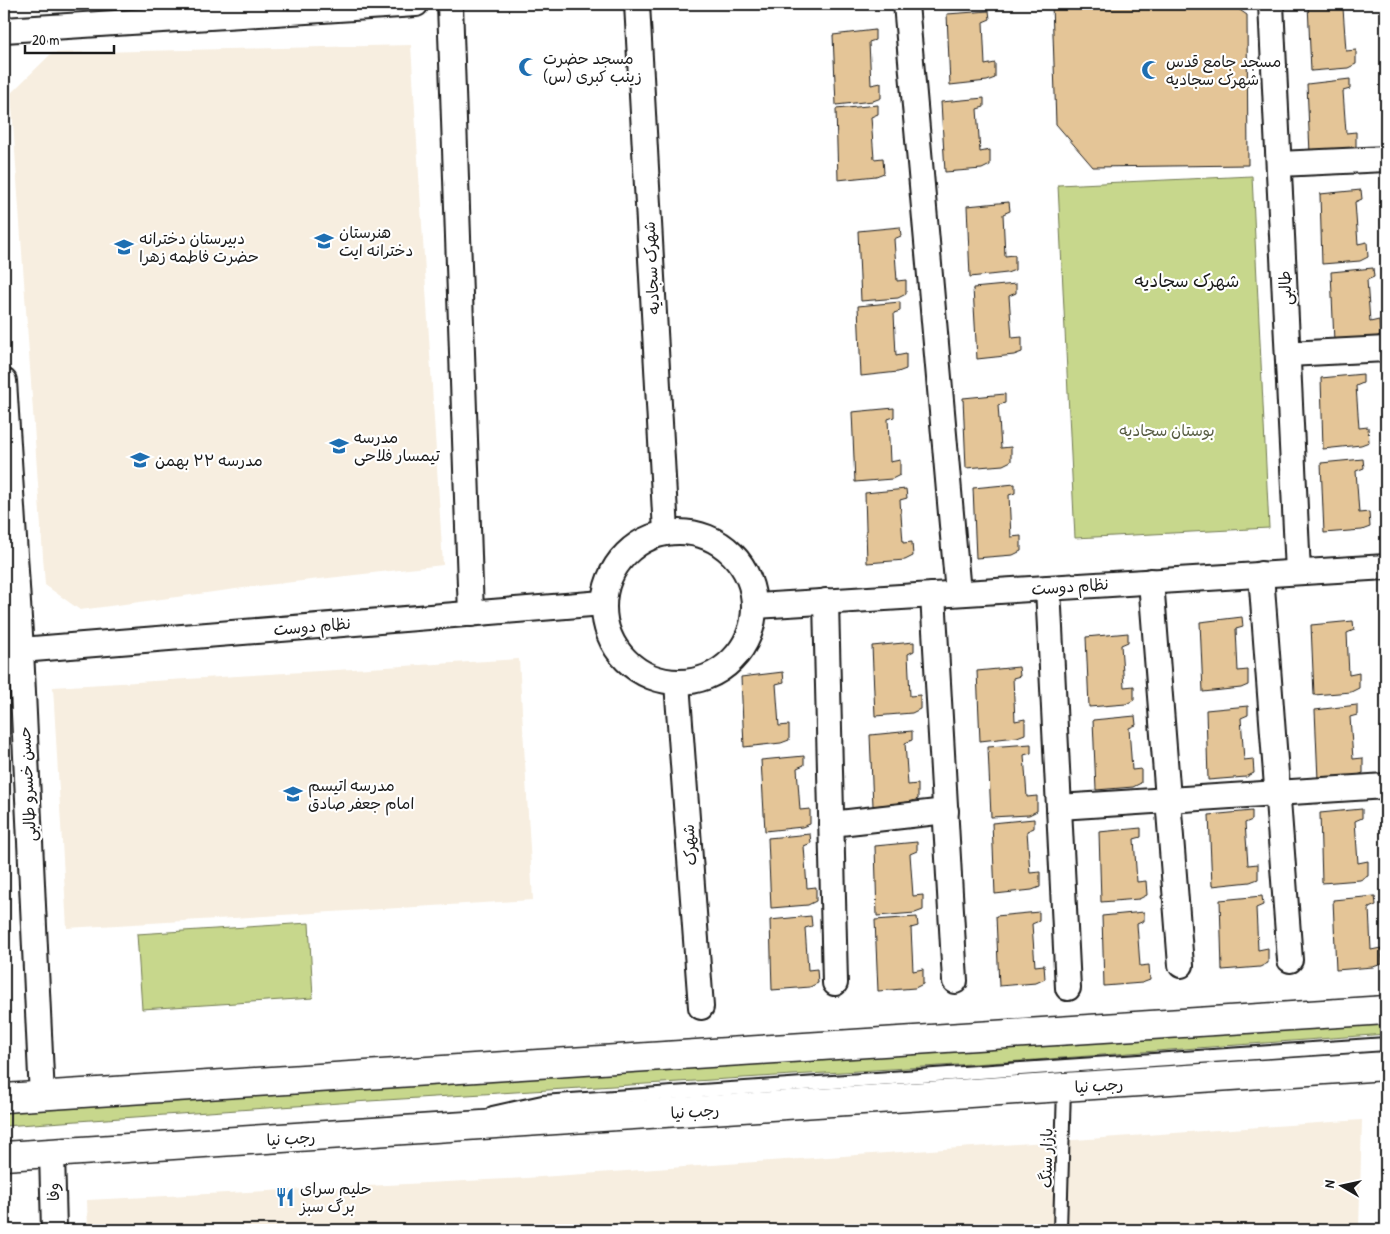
<svg xmlns="http://www.w3.org/2000/svg" width="1390" height="1234" font-family="'Patrick Hand','Playpen Sans Arabic',sans-serif">
	<style>
		.built { fill: #f7eee0 }
		.green { fill: #c7d78c; stroke: #727a54 }
		.building { fill: #e4c597; stroke: #1c1c1c }
		.lines { fill: none; stroke-linecap: round; stroke-linejoin: round }
		.service-casing { stroke: #1c1c1c; stroke-width: 16 }
		.minor-casing { stroke: #1c1c1c; stroke-width: 28 }
		.secondary-casing { stroke: #1c1c1c; stroke-width: 31 }
		.service { stroke: #fff; stroke-width: 12 }
		.minor { stroke: #fff; stroke-width: 24 }
		.secondary { stroke: #fff; stroke-width: 28 }
		.labels { text-anchor: middle; dominant-baseline: central; stroke-width: 4.5; stroke-linejoin: round; paint-order: stroke }
		.poi-label { font-size: 16px; fill: #1c1c1c; stroke: #fff; text-anchor: start }
		.street-label { font-size: 16px; fill: #1c1c1c; stroke: #fff }
		.park-label { font-size: 16px; fill: #585d43; stroke: #fff }
		.neighbourhood-label { font-size: 18px; fill: #1c1c1c; stroke: #fff }
	</style>
	<rect width="100%" height="100%" fill="#fff"/>
	<filter id="ink" filterUnits="userSpaceOnUse"><feTurbulence type="fractalNoise" baseFrequency=".02" numOctaves="2"/><feDisplacementMap in="SourceGraphic" scale="10" xChannelSelector="R" yChannelSelector="G"/><feConvolveMatrix kernelMatrix="1 2 1 2 8 2 1 2 1" color-interpolation-filters="sRGB"/></filter>
	<g filter="url(#ink)">
		<g class="built">
			<polygon points="411,45 443,565 258,586 80,610 45,585 11,93 52,53"/>
			<polygon points="519,659 533,900 67,928 53,687"/>
			<polygon points="1362,1120 1359,1230 88,1230 87,1200 526,1178"/>
		</g>
		<g class="green">
			<polygon points="1252,176 1269,528 1075,538 1058,185"/>
			<polygon points="309,923 313,998 142,1009 137,934"/>
			<polygon points="1386,1024 1386,1034 1021,1061 369,1101 4,1126 4,1109 507,1080"/>
		</g>
		<g class="building">
			<polygon points="1052,4 1231,4 1247,15 1248,165 1093,167 1056,124"/>
			<polygon points="1308,4 1350,4 1350,6 1343,8 1346,51 1356,50 1356,64 1348,68 1311,71"/>
			<polygon points="989,11 990,19 983,22 985,65 995,63 995,78 987,81 950,85 947,14"/>
			<polygon points="875,30 875,40 869,42 871,85 881,83 881,98 873,101 836,105 833,35"/>
			<polygon points="1350,79 1350,89 1343,91 1346,133 1356,132 1356,147 1348,150 1310,154 1307,84"/>
			<polygon points="984,98 984,107 977,109 980,152 990,150 990,165 982,169 945,172 941,102"/>
			<polygon points="878,105 878,114 871,117 874,159 883,158 884,173 876,176 838,180 836,109"/>
			<polygon points="1361,190 1362,199 1355,202 1358,244 1367,242 1368,257 1360,261 1322,264 1320,194"/>
			<polygon points="1009,202 1010,211 1003,214 1005,256 1015,255 1015,270 1007,273 970,277 967,206"/>
			<polygon points="900,227 901,236 894,239 897,281 906,280 906,294 898,298 861,301 858,231"/>
			<polygon points="1373,268 1374,277 1367,280 1370,322 1379,320 1380,335 1372,339 1334,342 1331,272"/>
			<polygon points="1016,284 1016,293 1009,296 1012,338 1022,337 1022,352 1014,355 977,359 973,288"/>
			<polygon points="900,302 900,311 894,313 896,356 906,354 906,369 898,372 861,376 858,306"/>
			<polygon points="1363,374 1363,383 1356,386 1359,428 1368,427 1369,442 1361,445 1323,449 1321,378"/>
			<polygon points="1005,394 1005,403 998,405 1001,448 1011,447 1011,461 1003,465 966,468 963,398"/>
			<polygon points="894,408 894,417 888,419 890,462 900,460 900,475 892,479 855,482 852,412"/>
			<polygon points="1363,459 1364,468 1356,471 1359,513 1369,512 1370,527 1362,530 1324,533 1321,463"/>
			<polygon points="1015,484 1015,493 1009,495 1011,537 1021,536 1021,551 1013,555 976,558 973,488"/>
			<polygon points="906,489 907,498 900,500 903,543 912,542 913,556 905,560 867,563 865,493"/>
			<polygon points="1242,617 1243,627 1236,629 1238,671 1248,670 1248,685 1241,688 1203,692 1200,622"/>
			<polygon points="1353,621 1354,630 1347,633 1349,675 1359,673 1359,688 1351,692 1314,695 1311,625"/>
			<polygon points="1128,633 1128,642 1121,645 1124,687 1134,686 1134,700 1126,704 1089,707 1086,637"/>
			<polygon points="914,642 914,651 908,654 910,696 920,695 920,709 912,713 875,716 872,646"/>
			<polygon points="1019,667 1020,676 1013,678 1015,721 1025,719 1025,734 1017,737 980,741 977,671"/>
			<polygon points="783,672 784,682 776,684 779,726 789,725 789,740 781,743 744,747 741,677"/>
			<polygon points="1357,705 1357,715 1350,717 1353,759 1363,758 1363,773 1355,776 1318,780 1315,710"/>
			<polygon points="1248,706 1248,715 1241,718 1244,760 1253,759 1254,773 1246,777 1208,780 1206,710"/>
			<polygon points="1135,716 1136,725 1129,728 1132,770 1141,769 1141,783 1133,787 1096,790 1093,720"/>
			<polygon points="912,731 912,740 905,743 908,785 918,784 918,799 910,802 873,806 870,735"/>
			<polygon points="1031,744 1031,753 1024,755 1027,797 1037,796 1037,811 1029,815 991,817 988,747"/>
			<polygon points="804,756 804,765 797,768 800,810 810,809 810,824 802,827 765,831 761,760"/>
			<polygon points="1362,809 1362,818 1355,821 1358,863 1368,861 1368,876 1360,880 1322,883 1320,813"/>
			<polygon points="1252,811 1252,820 1245,823 1248,865 1258,864 1258,879 1250,882 1212,886 1209,815"/>
			<polygon points="1034,819 1034,828 1027,831 1030,873 1040,872 1040,887 1032,890 995,894 992,823"/>
			<polygon points="1141,828 1141,837 1134,839 1137,882 1146,881 1147,895 1139,899 1101,902 1099,832"/>
			<polygon points="810,834 811,843 804,846 807,888 816,887 816,901 808,905 771,908 768,838"/>
			<polygon points="917,842 917,851 910,854 913,896 923,895 923,910 915,913 877,916 875,846"/>
			<polygon points="1262,896 1263,905 1256,908 1258,950 1268,948 1268,963 1260,967 1222,970 1220,900"/>
			<polygon points="1375,896 1376,905 1369,908 1371,950 1381,948 1382,964 1373,967 1336,970 1333,900"/>
			<polygon points="1039,912 1039,921 1032,924 1035,966 1044,965 1045,979 1036,983 999,986 996,916"/>
			<polygon points="1144,912 1144,921 1137,924 1140,966 1149,965 1150,980 1142,983 1104,986 1102,916"/>
			<polygon points="811,916 812,926 805,928 808,970 817,969 818,983 810,987 772,990 770,920"/>
			<polygon points="917,917 918,926 911,928 913,971 923,969 923,984 915,988 878,991 875,920"/>
		</g>
		<g class="lines">
			<g class="service-casing">
				<g id="service">
					<polyline points="492,1113 542,1102 1386,1044"/>
					<polyline points="1060,1230 1064,1087"/>
				</g>
			</g>
			<g class="minor-casing">
				<g id="minor">
					<polyline points="450,4 471,614"/>
					<polyline points="637,4 666,532"/>
					<polyline points="906,4 958,593"/>
					<polyline points="1271,4 1298,572"/>
					<polyline points="4,30 416,4"/>
					<polyline points="1279,164 1386,159"/>
					<polyline points="1288,354 1386,349"/>
					<polyline points="4,381 21,650 42,1097"/>
					<circle cx="679" cy="607" r="75"/>
					<polyline points="1261,574 1290,960"/>
					<polyline points="1151,581 1181,965"/>
					<polyline points="1048,588 1068,988"/>
					<polyline points="933,595 955,981"/>
					<polyline points="826,601 835,983"/>
					<polyline points="755,606 1386,567"/>
					<polyline points="21,650 603,603"/>
					<polyline points="677,683 701,1007"/>
					<polyline points="1059,807 1386,786"/>
					<polyline points="831,824 946,811"/>
					<polyline points="52,1153 54,1230"/>
				</g>
			</g>
			<g class="secondary-casing">
				<g id="secondary">
					<polyline points="4,1098 1386,1010"/>
					<polyline points="4,1156 1386,1066"/>
				</g>
			</g>
			<use href="#service" class="service"/>
			<use href="#minor" class="minor"/>
			<use href="#secondary" class="secondary"/>
		</g>
	</g>
	<defs>
		<g id="mosque-bare" transform="scale(1.5)"><path d="M3.5-4.9A6 6 0 1 0 3.5 4.9A5 5 0 1 1 3.5-4.9Z" fill="#1f6fb2" stroke="#fff" stroke-width="2.5" paint-order="stroke"/></g>
		<g id="school-bare" transform="scale(1.5)"><path d="M0-5L7-2L0 1L-7-2ZM-4 1L0 2.5L4 1V4Q0 6-4 4Z" fill="#1f6fb2" stroke="#fff" stroke-width="2.5" paint-order="stroke"/></g>
		<g id="restaurant-bare" transform="scale(1.5)"><path d="M-5-6h1v4h1v-4h1v4h1v-4h1v5L-1.5 .5V6h-2V.5L-5-1ZM5-6V6H3V1.5H1.5Q1.5-4 5-6Z" fill="#1f6fb2" stroke="#fff" stroke-width="2.5" paint-order="stroke"/></g>
	</defs>
	<g fill-rule="evenodd">
		<use href="#mosque-bare" x="528" y="67"/>
		<use href="#mosque-bare" x="1151" y="70"/>
		<use href="#school-bare" x="324" y="241"/>
		<use href="#school-bare" x="124" y="247"/>
		<use href="#school-bare" x="339" y="446"/>
		<use href="#school-bare" x="140" y="460"/>
		<use href="#school-bare" x="293" y="794"/>
		<use href="#restaurant-bare" x="285" y="1197"/>
	</g>
	<g class="labels">
		<g class="poi-label">
			<text x="543" y="58">مسجد حضرت<tspan x="543" dy="18">زینب کبری (س)</tspan></text>
			<text x="1166" y="61">مسجد جامع قدس<tspan x="1166" dy="18">شهرک سجادیه</tspan></text>
			<text x="339" y="232">هنرستان<tspan x="339" dy="18">دخترانه ایت</tspan></text>
			<text x="139" y="238">دبیرستان دخترانه<tspan x="139" dy="18">حضرت فاطمه زهرا</tspan></text>
			<text x="354" y="437">مدرسه<tspan x="354" dy="18">تیمسار فلاحی</tspan></text>
			<text x="155" y="460">مدرسه ۲۲ بهمن</text>
			<text x="308" y="785">مدرسه اتیسم<tspan x="308" dy="18">امام جعفر صادق</tspan></text>
			<text x="300" y="1188">حلیم سرای<tspan x="300" dy="18">برگ سبز</tspan></text>
		</g>
		<g class="street-label">
			<text transform="translate(651 268) rotate(-93)">شهرک سجادیه</text>
			<text transform="translate(1285 288) rotate(-93)">طالبی</text>
			<text transform="translate(1070 586) rotate(-4)">نظام دوست</text>
			<text transform="translate(312 626) rotate(-5)">نظام دوست</text>
			<text transform="translate(27 784) rotate(-93)">حسن خسرو طالبی</text>
			<text transform="translate(689 845) rotate(-94)">شهرک</text>
			<text transform="translate(1099 1085) rotate(-4)">رجب نیا</text>
			<text transform="translate(695 1111) rotate(-4)">رجب نیا</text>
			<text transform="translate(291 1138) rotate(-4)">رجب نیا</text>
			<text transform="translate(1046 1158) rotate(-89)">بازار سنگ</text>
			<text transform="translate(53 1192) rotate(-91)">وفا</text>
		</g>
		<g class="park-label">
			<text x="1167" y="430">بوستان سجادیه</text>
		</g>
		<g class="neighbourhood-label">
			<text x="1187" y="280">شهرک سجادیه</text>
		</g>
	</g>
	<rect width="1390" height="1234" fill="none" stroke="#fff" stroke-width="20"/>
	<rect x="10" y="10" width="1370" height="1214" fill="none" stroke="#1c1c1c" stroke-width="2" filter="url(#ink)"/>
	<g transform="translate(1342 1186) rotate(279)" stroke="#ffffff" stroke-width="4" paint-order="stroke">
	<path d="M0-4L9 19L0 12L-9 19Z" fill="#1c1c1c"/>
	<text y="-8" font-size="14" font-weight="bold" text-anchor="middle" fill="#1c1c1c">N</text>
	</g>
	<path d="M25 45v8h89v-8" fill="none" stroke="#1c1c1c" stroke-width="2.5"/>
	<text x="32" y="45" font-size="15" fill="#1c1c1c" stroke="#ffffff" stroke-width="4" paint-order="stroke">20 m</text>
</svg>
